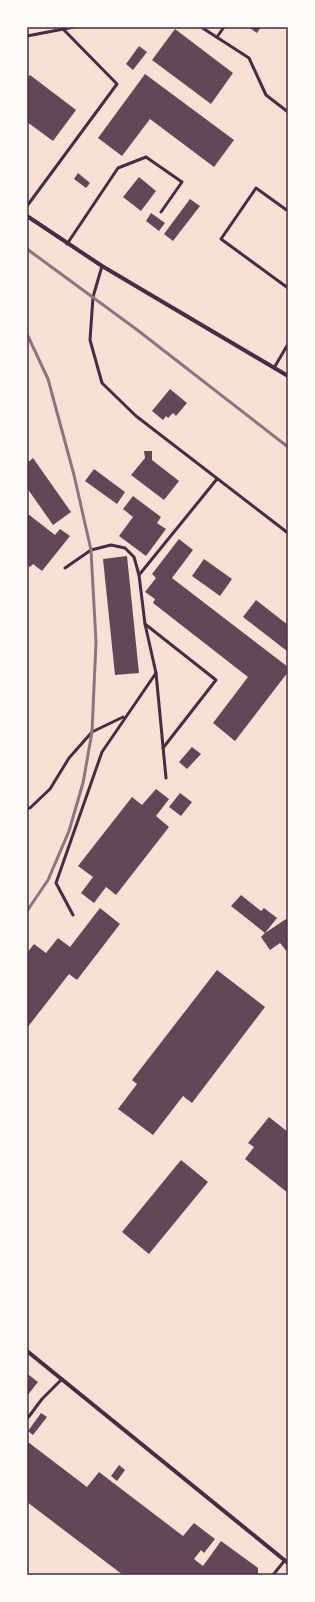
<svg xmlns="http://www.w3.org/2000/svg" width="315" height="1602" font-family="Arial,sans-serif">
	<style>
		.building { fill: #644757 }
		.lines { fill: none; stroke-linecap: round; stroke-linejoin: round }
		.service { stroke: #4a2c40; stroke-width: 3 }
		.minor { stroke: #4a2c40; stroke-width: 4 }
		.rail { stroke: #8f747c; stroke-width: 3 }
		.neatline { fill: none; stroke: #4a2c40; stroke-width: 1.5 }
	</style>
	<rect width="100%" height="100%" fill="#f7e1d7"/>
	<g class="building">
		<polygon points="248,27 261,27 257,33"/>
		<polygon points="175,29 233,73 211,104 152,60"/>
		<polygon points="139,46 147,52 133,70 126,64"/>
		<polygon points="145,74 234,140 214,167 150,119 122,156 98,138"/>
		<polygon points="30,75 76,110 53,141 27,122 27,79"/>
		<polygon points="78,173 90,183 86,188 74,179"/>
		<polygon points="139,177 156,191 141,211 123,197"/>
		<polygon points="190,199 200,206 173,241 164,234"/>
		<polygon points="151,213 165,223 159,231 146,221"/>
		<polygon points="170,389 187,403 176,416 173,413 168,418 166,416 163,420 152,411"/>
		<polygon points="144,451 152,451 152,460 179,481 164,500 131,475 145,458"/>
		<polygon points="33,458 71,512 53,525 27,488 27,463"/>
		<polygon points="94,469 125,492 117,504 85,481"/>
		<polygon points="133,496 161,517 157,523 166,529 146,556 119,536 133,517 123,509"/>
		<polygon points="28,514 55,535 60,529 70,536 42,571 33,564 30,567 27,565"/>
		<polygon points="179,539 193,550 172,578 288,667 288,672 235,741 213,723 248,677 153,603 155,599 145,592 156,578 152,574"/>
		<polygon points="127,556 139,673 115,675 103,559"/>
		<polygon points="204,559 232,579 220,596 192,576"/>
		<polygon points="256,600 288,625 287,651 243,617"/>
		<polygon points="192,747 201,754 187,769 179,762"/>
		<polygon points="156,789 169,799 156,816 169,827 116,895 106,887 94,903 81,893 93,877 78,866 132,797 142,805"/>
		<polygon points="180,793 192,802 181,816 169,807"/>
		<polygon points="241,895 261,911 264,908 277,918 265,933 286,919 288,921 288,953 280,943 270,950 261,937 265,933 231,906"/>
		<polygon points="100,908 120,924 77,980 69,974 27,1028 27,953 34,944 46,953 58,938 70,947"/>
		<polygon points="217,970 265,1007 192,1103 183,1096 153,1135 118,1109 137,1084 132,1080"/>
		<polygon points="269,1117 288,1132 288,1193 245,1159 254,1147 248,1143"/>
		<polygon points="181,1160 208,1182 149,1254 122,1232"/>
		<polygon points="29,1375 38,1382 27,1396 27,1377"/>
		<polygon points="41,1413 47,1417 33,1435 28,1431"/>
		<polygon points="28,1442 87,1487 99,1472 183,1536 194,1523 215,1539 204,1553 201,1550 194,1559 203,1566 221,1541 258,1568 258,1575 225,1575 224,1574 223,1575 123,1575 27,1502"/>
		<polygon points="119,1465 125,1470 117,1481 111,1476"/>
	</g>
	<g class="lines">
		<g class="service">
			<polyline points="201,27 249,58 266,95 288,112"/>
			<polyline points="27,36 74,27"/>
			<polyline points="217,37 224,27"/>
			<polyline points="27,206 117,84 64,30"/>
			<polyline points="288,211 256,188 221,239 288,288"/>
			<polyline points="67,244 118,168 146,157 182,182 161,212"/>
			<polyline points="102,266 93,297 90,340 102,383 136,416 288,533"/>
			<polyline points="274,368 288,344"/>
			<polyline points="65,568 91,550 111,545 125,548 134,557 139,575 145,624 156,673 166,778"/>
			<polyline points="139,575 217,479"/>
			<polyline points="145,624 216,680 163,748"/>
			<polyline points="27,808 30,808 50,789 69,758 92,732 123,717"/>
			<polyline points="73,915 56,883 102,752 156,673"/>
			<polyline points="27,1419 42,1399 62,1379"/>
			<polyline points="273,1575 285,1560"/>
		</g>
		<g class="minor">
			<polyline points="27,216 102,266 288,376"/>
			<polyline points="27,1351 288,1563"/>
		</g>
		<g class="rail">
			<polyline points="27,249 136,329 288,447"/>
			<polyline points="27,334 48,379 74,475 91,550 96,642 92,732 83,783 69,831 48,880 27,911"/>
		</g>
	</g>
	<rect width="315" height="1602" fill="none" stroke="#fffaf5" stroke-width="56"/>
	<rect x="28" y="28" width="259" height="1546" class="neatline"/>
</svg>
